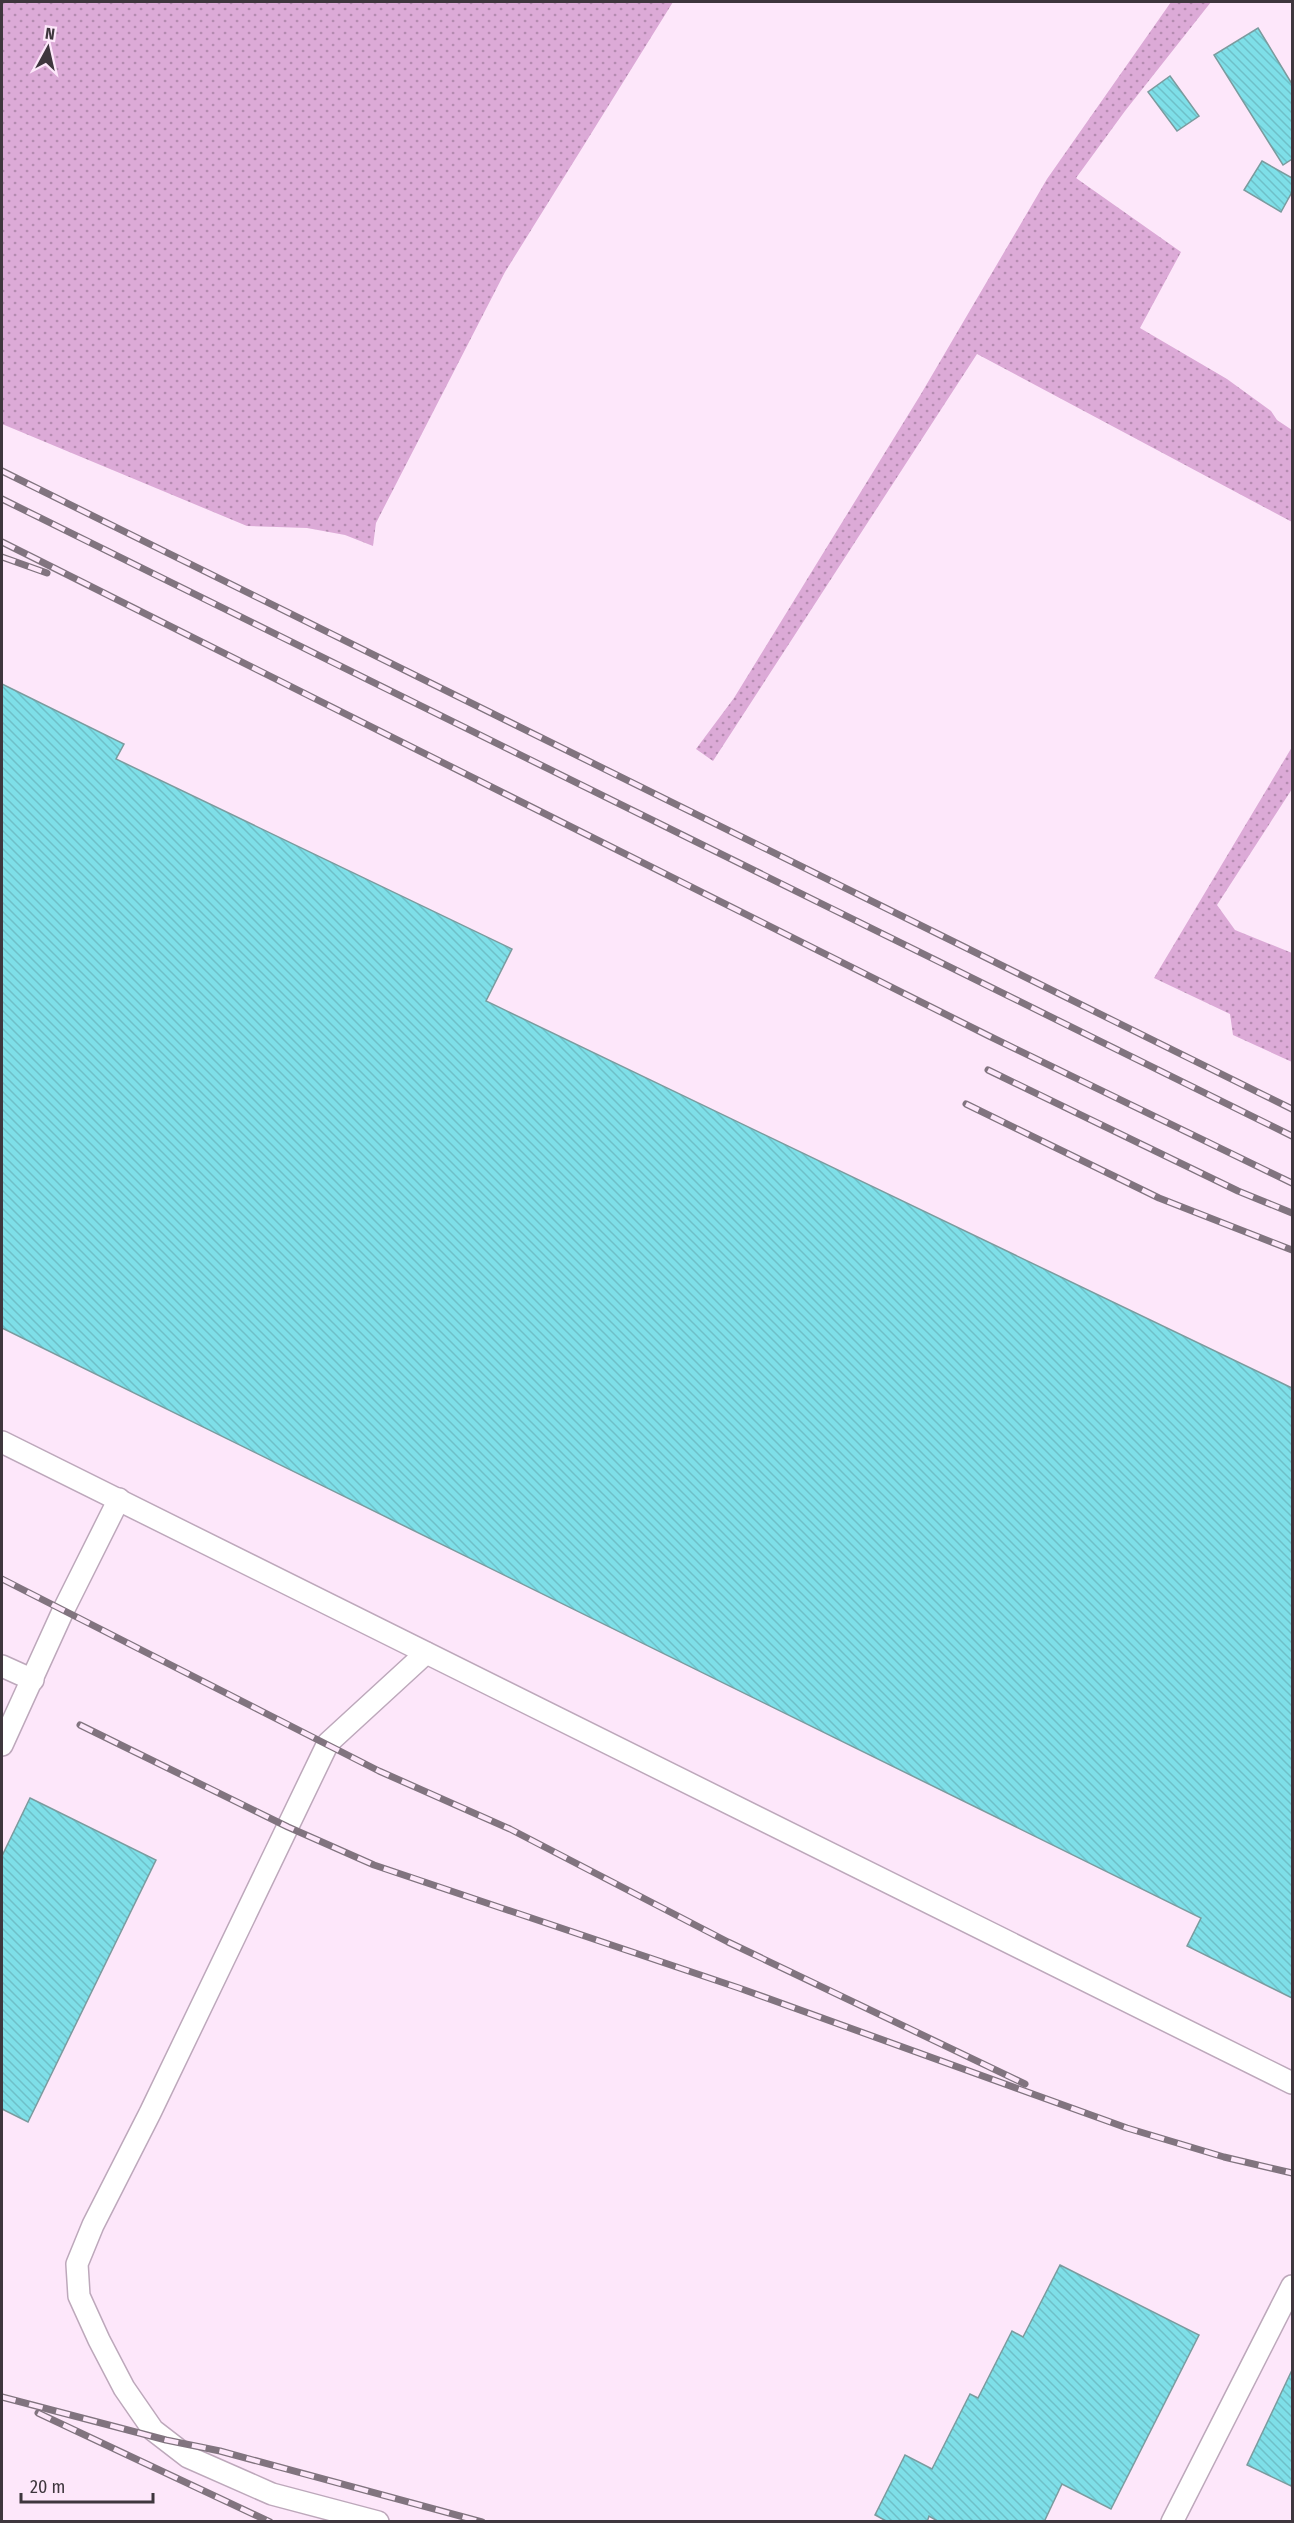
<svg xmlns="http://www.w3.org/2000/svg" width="1294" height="2523" font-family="'Fira Sans Condensed',sans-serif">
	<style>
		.grass { fill: url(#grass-dots) }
		.building { fill: url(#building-back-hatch); stroke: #7b9b9e; stroke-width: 1.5 }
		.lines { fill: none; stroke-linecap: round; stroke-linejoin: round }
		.lane-casing { stroke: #bda8bb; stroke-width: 24 }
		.lane { stroke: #fff; stroke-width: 21 }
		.rail-casing { stroke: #81747f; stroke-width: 7 }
		.rail { stroke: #fde7fa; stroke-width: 4.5; stroke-dasharray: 14; stroke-linecap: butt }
	</style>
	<defs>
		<pattern id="grass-dots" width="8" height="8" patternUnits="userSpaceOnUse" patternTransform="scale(1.5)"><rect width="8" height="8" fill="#dcaad7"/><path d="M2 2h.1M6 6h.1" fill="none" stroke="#b48bb0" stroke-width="1.8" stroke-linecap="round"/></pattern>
		<pattern id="building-back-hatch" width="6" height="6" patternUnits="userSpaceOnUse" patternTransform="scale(1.5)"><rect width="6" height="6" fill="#7edfe8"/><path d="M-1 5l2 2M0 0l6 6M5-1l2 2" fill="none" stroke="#6ec0c8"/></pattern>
	</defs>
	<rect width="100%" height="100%" fill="#fde7fa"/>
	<g class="grass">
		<polygon points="2,2 673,2 505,272 376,523 373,546 345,535 307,528 247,526 2,424"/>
		<polygon points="1171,2 1211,2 1125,111 1076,178 1181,252 1140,328 1227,379 1271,411 1277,420 1292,430 1292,522 977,354 713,761 696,749 734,698 921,394 1047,179"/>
		<polygon points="1292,747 1292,789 1217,905 1235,930 1292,953 1292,1062 1233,1035 1230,1014 1154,978"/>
	</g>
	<g class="building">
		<polygon points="1258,28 1292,84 1292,159 1283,165 1214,55"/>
		<polygon points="1170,76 1199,116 1177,131 1148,92"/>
		<polygon points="1262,161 1292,178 1292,192 1281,212 1244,190"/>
		<polygon points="2,684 124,744 116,759 512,949 486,1001 1292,1388 1292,1998 1187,1946 1201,1918 2,1328"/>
		<polygon points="30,1798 156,1860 28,2122 2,2109 2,1856"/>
		<polygon points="1060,2265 1199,2335 1111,2509 1062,2484 1044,2522 939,2522 929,2516 927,2522 888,2522 875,2515 905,2455 932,2469 970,2394 978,2398 1012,2331 1023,2337"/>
		<polygon points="1292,2370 1292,2483 1291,2486 1247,2465"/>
	</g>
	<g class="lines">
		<g class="lane-casing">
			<g id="lane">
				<polyline points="2,1442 1292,2083"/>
				<polyline points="2,1666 33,1680"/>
				<polyline points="2,1745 63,1611 119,1499"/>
				<polyline points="378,2522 272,2494 188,2457 153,2430 124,2388 99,2340 79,2296 77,2264 93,2225 150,2113 328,1743 426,1653"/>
				<polyline points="1172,2522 1292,2286"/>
			</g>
		</g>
		<use href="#lane" class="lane"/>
		<g class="rail-casing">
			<g id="rail">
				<polyline points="2,471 1292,1109"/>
				<polyline points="2,499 1292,1136"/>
				<polyline points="2,542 989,1036 1292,1183"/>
				<polyline points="2,557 47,573"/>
				<polyline points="988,1070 1238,1191 1292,1213"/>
				<polyline points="966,1104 1159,1198 1292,1250"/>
				<polyline points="2,1579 379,1771 510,1829 728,1942 1025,2084"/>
				<polyline points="80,1725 288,1827 374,1865 739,1988 1127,2128 1224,2157 1292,2173"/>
				<polyline points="2,2397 166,2440 220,2451 482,2522"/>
				<polyline points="38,2413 270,2522"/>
			</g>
		</g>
		<use href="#rail" class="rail"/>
	</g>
	<rect width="1294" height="2523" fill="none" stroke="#3e363d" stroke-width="6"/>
	<g transform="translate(48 48) rotate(8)" stroke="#fde7fa" stroke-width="4.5" paint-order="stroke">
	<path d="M0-4.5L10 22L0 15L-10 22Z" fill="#3e363d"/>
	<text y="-9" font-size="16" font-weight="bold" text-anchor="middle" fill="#3e363d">N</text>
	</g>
	<path d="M21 2493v9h132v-9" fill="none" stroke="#3e363d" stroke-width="3"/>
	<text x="30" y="2493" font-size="18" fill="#3e363d" stroke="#fde7fa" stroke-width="4.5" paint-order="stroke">20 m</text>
</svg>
